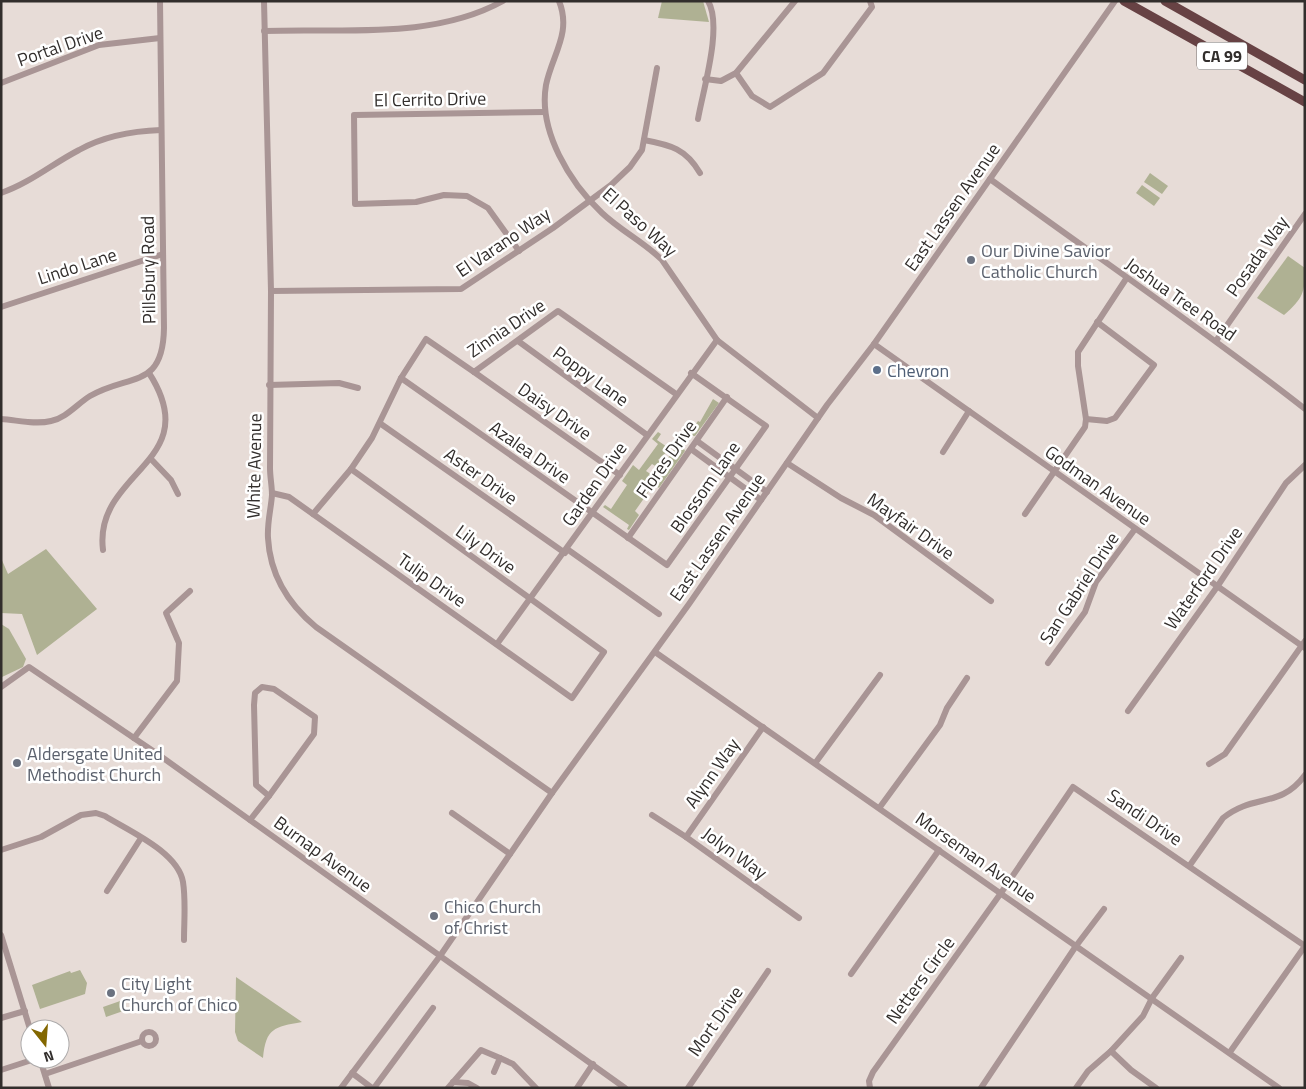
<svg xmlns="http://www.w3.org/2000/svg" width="1306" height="1089" font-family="'Titillium Web',sans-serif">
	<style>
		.green { fill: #afb193 }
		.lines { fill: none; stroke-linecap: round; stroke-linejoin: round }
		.minor { stroke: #a99595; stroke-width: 6 }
		.highway { stroke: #674244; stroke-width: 9 }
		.worship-dot { fill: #6b7280; stroke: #fff; stroke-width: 2 }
		.service-dot { fill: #5c6f8a; stroke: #fff; stroke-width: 2 }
		.labels { text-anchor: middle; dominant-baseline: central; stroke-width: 5; stroke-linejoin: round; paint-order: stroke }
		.shield { fill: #fff; stroke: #706d6b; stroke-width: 1 }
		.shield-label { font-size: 16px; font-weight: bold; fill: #322e2c }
		.street-label { font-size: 18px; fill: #322e2c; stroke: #fff }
		.worship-label { font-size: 18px; fill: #5b616d; stroke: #fff; text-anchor: start }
		.service-label { font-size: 18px; fill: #4e5e75; stroke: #fff; text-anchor: start }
	</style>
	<rect width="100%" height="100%" fill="#e7dcd7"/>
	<g class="green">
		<polygon points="662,1 703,1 709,22 658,18"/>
		<polygon points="1150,173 1168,186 1162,194 1144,182"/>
		<polygon points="1142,185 1160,198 1154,206 1136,193"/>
		<path d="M1288,256L1305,268C1305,293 1303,298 1284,315L1257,298Z"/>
		<polygon points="713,399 719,403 695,436 684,435 690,427 693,428 698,421 700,422"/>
		<polygon points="658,432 661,434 657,440 670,449 658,460 661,462 657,467 652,464 646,471 652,475 652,487 635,511 639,515 629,530 627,529 629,525 603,507 605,505 611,509 627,485 622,481 633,465 639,470 658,444 652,439"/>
		<polygon points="680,441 685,451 659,488 655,485 654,478"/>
		<polygon points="46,549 97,609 37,655 22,614 1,613 1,558 8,574"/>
		<polygon points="1,624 9,629 26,659 23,667 2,677"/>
		<polygon points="80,970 87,983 85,994 40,1009 32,985 70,971 71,973"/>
		<path d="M236,977L302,1022C274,1027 266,1028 263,1058L238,1041L235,1032Z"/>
		<polygon points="123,1000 126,1010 106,1017 103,1007"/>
	</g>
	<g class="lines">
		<g class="minor">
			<path d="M264,1L271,291L270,468C270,477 272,486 272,495C271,509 267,523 268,538C270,575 287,603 316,627L552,793"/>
			<path d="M559,1C572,33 552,55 546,85C538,131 570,183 602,213C621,231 644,242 662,260L717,340L818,418"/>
			<path d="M264,31C342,28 433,40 503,1"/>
			<polyline points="736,73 752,96 770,107 823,73 872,7 870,1"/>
			<polyline points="705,79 721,81 736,73 795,1"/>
			<polyline points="1,83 99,45 160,38"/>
			<path d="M698,119C703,90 723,26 708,1"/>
			<path d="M644,140C671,145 686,149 700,173"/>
			<path d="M990,179C1095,256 1203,329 1305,409"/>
			<path d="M1,193C30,183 52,164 79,150C104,136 132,131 161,130"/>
			<polyline points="519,251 488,208 467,196 444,195 416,202 355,204 354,115 545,112"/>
			<polyline points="271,291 461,289 553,228 611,185 630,167 642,150 657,68"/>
			<polyline points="1,307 163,254"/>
			<polyline points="518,341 647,435"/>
			<polyline points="1216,341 1305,214"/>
			<polyline points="874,344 1305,648"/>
			<polyline points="474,372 620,475"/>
			<polyline points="401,378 667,565 766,426 691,373"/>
			<polyline points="269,385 339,383 358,388"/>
			<path d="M1,419C17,420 35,425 51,421C66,418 77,404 90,396C129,373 163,390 164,328L160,1"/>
			<polyline points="1086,419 1107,421 1115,418 1154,365 1097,322"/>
			<polyline points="381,424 565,553"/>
			<polyline points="697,441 767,492"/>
			<polyline points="691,449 761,500"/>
			<polyline points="943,452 969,411"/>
			<polyline points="151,459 171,480 178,494"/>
			<polyline points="787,463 841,498 874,515 991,601"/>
			<polyline points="272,493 289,497 572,698 604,652 351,469"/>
			<polyline points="313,514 351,469 372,438 401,378 426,339 474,372 558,311 676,394"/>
			<polyline points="1025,514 1085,427 1086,419 1078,366 1078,352 1126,279"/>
			<polyline points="628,538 727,397"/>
			<polyline points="567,549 659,614"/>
			<path d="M103,550C93,471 207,463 149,373"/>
			<polyline points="497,644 717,340"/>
			<polyline points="655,652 1279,1088"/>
			<polyline points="1048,663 1085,612 1096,582 1135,529"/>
			<polyline points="1,687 29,667 159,755 625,1088"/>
			<polygon points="262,687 274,689 315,717 314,734 269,796 256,785 254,705 255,693"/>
			<polyline points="1128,711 1217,587 1286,483 1305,465"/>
			<polyline points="134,738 177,681 179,643 166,613 190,591"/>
			<polyline points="816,762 880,675"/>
			<polyline points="1209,764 1225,754 1305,641"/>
			<polyline points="880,807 940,725 947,708 967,678"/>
			<polyline points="452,813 510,854"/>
			<polyline points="652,815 686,837 799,918"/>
			<polyline points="250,820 269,796"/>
			<polyline points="686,837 763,727"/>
			<path d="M1,850L41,837L81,815L96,813L105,816C129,831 178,852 183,882C186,901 184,921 184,940"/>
			<path d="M1190,865L1223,818C1254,793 1280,809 1305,775"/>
			<polyline points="107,891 141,838"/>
			<polyline points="1,935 30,1029"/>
			<polyline points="851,974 939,850"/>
			<polyline points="1,1018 25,1011"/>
			<circle cx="149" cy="1039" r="7"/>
			<polyline points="1111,1051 1131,1070 1156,1088"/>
			<polyline points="1230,1052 1305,946"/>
			<polyline points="500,1058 513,1064 536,1088"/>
			<polyline points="40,1059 49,1088"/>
			<polyline points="1,1070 35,1059"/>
			<polyline points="352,1073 372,1088"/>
			<polyline points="45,1074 142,1041"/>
			<polyline points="453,1082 468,1083 477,1088"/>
			<polyline points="341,1088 440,956 552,793 689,604 827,405 874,344 1115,1"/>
			<polyline points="374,1088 433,1008"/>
			<polyline points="448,1088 481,1050 500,1058 494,1072"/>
			<polyline points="577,1088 593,1064"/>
			<polyline points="688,1088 768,971"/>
			<polyline points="870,1088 869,1081 873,1072 1001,893 1073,787 1305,946"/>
			<polyline points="981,1088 1076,946 1104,909"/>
			<polyline points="1076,1088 1088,1071 1111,1051 1143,1016 1152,998 1181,958"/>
		</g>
		<g class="highway">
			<polyline points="1124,1 1305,102"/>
			<polyline points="1165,1 1305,80"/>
		</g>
	</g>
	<g class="worship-dot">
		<circle cx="971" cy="260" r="5"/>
		<circle cx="17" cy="763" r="5"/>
		<circle cx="434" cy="916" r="5"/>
		<circle cx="111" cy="993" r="5"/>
	</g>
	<circle class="service-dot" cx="877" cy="370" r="5"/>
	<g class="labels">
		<rect class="shield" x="1197" y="42.5" width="50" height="27" rx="4"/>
		<g class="shield-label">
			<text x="1222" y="56">CA 99</text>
		</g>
		<g class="street-label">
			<text transform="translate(60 46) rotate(-19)">Portal Drive</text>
			<text transform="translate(430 99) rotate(-1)">El Cerrito Drive</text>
			<text transform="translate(952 207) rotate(-55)">East Lassen Avenue</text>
			<text transform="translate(640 222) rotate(42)">El Paso Way</text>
			<text transform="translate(503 242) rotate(-34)">El Varano Way</text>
			<text transform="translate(1257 256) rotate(-55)">Posada Way</text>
			<text transform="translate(77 266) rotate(-18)">Lindo Lane</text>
			<text transform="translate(148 270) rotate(-91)">Pillsbury Road</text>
			<text transform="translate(1181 299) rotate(35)">Joshua Tree Road</text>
			<text transform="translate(506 328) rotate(-34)">Zinnia Drive</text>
			<text transform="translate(591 376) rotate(36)">Poppy Lane</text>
			<text transform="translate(555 411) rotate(35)">Daisy Drive</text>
			<text transform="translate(530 452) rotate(35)">Azalea Drive</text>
			<text transform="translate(666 459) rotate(-55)">Flores Drive</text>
			<text transform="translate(254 466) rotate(-89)">White Avenue</text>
			<text transform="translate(481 476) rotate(35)">Aster Drive</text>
			<text transform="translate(594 484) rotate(-55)">Garden Drive</text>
			<text transform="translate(1098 485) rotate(35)">Godman Avenue</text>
			<text transform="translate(705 487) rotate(-55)">Blossom Lane</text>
			<text transform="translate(911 526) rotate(35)">Mayfair Drive</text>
			<text transform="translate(717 537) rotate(-55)">East Lassen Avenue</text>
			<text transform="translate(486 549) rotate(36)">Lily Drive</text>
			<text transform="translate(1203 578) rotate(-55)">Waterford Drive</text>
			<text transform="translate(432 580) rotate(35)">Tulip Drive</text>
			<text transform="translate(1079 588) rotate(-57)">San Gabriel Drive</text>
			<text transform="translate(712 773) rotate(-55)">Alynn Way</text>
			<text transform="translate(1145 817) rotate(34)">Sandi Drive</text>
			<text transform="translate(735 853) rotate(36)">Jolyn Way</text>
			<text transform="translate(323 854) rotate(36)">Burnap Avenue</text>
			<text transform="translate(976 857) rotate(35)">Morseman Avenue</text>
			<text transform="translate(920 980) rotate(-54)">Netters Circle</text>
			<text transform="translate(715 1021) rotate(-55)">Mort Drive</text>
		</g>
		<g class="worship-label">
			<text x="981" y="250">Our Divine Savior<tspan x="981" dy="21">Catholic Church</tspan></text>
			<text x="27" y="753">Aldersgate United<tspan x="27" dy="21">Methodist Church</tspan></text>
			<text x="444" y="906">Chico Church<tspan x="444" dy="21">of Christ</tspan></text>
			<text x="121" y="983">City Light<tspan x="121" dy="21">Church of Chico</tspan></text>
		</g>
		<g class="service-label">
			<text x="887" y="370">Chevron</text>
		</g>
	</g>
	<rect width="1306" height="1089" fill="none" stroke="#322e2c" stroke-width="5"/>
	<g transform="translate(45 1044) rotate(163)"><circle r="24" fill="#ffffff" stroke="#adabab"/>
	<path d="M0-4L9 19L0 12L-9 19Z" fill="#836700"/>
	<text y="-8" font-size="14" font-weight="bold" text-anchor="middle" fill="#322e2c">N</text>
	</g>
</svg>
